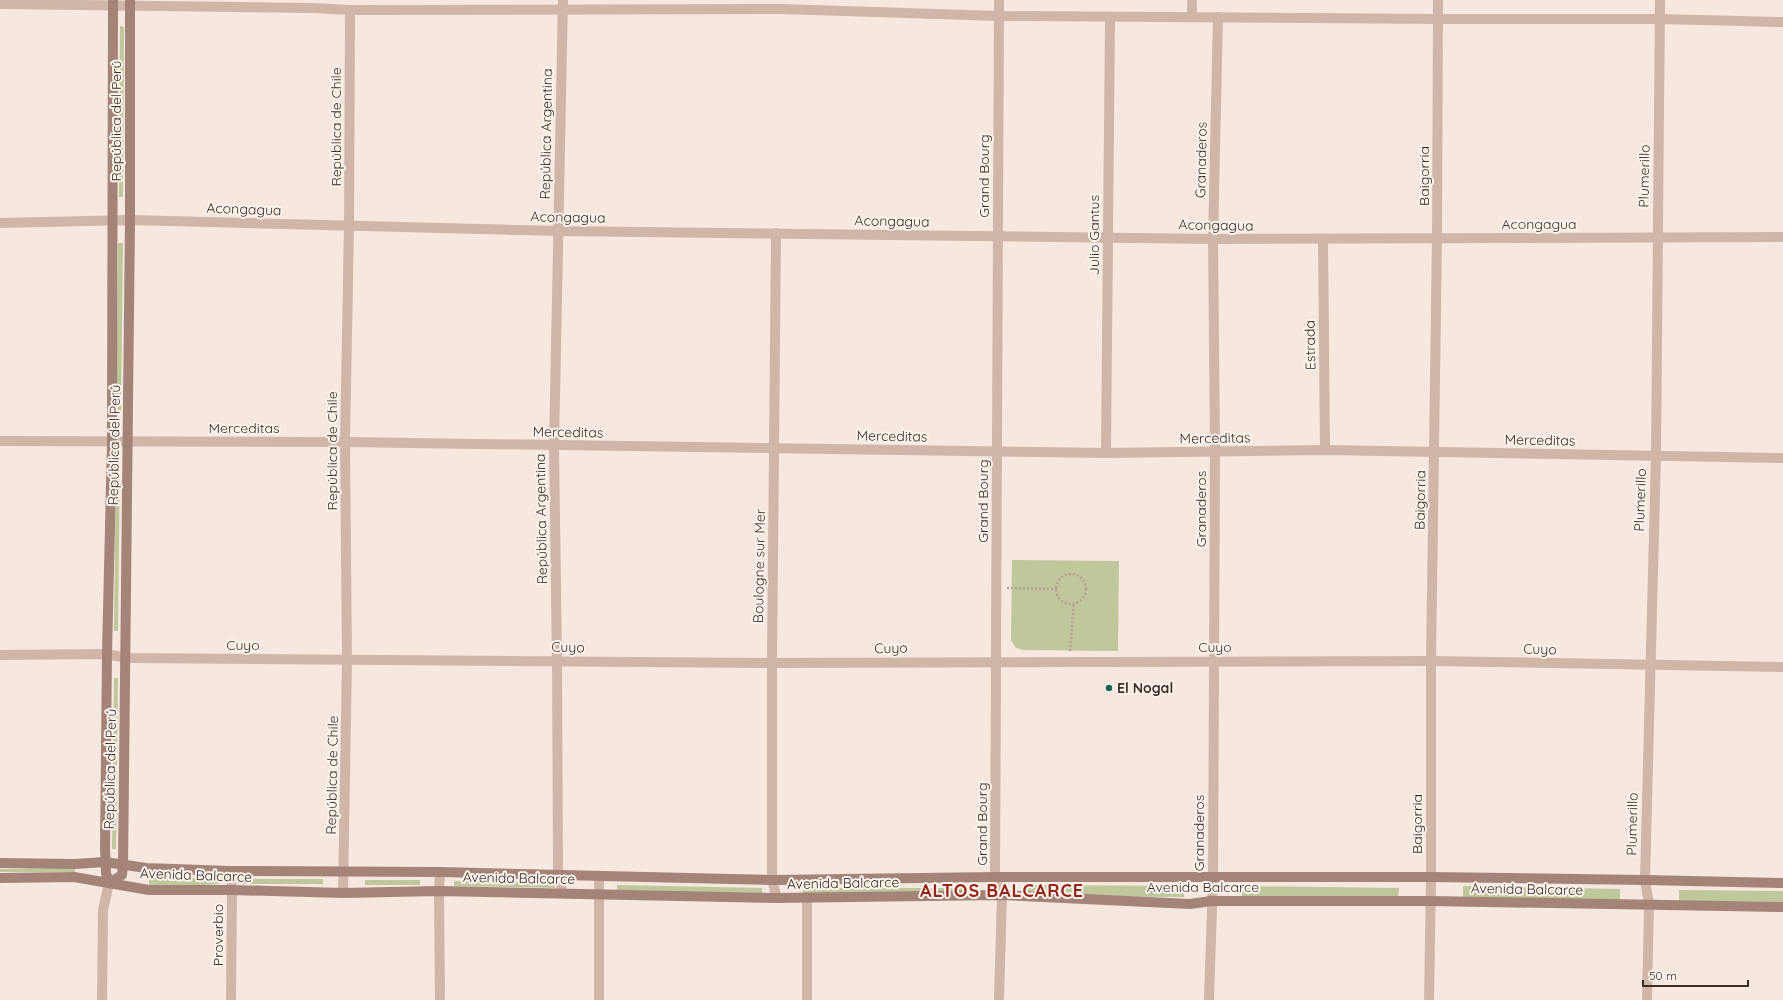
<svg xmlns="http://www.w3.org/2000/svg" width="1783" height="1000" font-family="Quicksand,sans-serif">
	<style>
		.green { fill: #bfc79c }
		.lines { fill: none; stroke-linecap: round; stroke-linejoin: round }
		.path { stroke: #bc9f93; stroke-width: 2.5; stroke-dasharray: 2 2; stroke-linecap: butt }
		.minor { stroke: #d0b5a9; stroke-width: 10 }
		.secondary { stroke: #a48379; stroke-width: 10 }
		.poi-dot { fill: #19645e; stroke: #fcf3ec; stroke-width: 1.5 }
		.labels { text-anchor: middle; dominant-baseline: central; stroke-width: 4; stroke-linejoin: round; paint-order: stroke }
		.street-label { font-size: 14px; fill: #3c2d29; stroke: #fcf3ec }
		.poi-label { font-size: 14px; font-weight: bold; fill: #3c2d29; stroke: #fcf3ec; text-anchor: start }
		.district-label { font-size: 18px; font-weight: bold; letter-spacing: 1px; fill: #952518; stroke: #fcf3ec }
	</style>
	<rect width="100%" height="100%" fill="#f6e8df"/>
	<g class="green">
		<polygon points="120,26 124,27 123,197 119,197"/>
		<polygon points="118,243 123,243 121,414 116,414"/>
		<polygon points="116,460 120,460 118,631 114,631"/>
		<polygon points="1012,560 1119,561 1118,651 1023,650 1016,648 1011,640"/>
		<polygon points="114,678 118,678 116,849 112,849"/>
		<polygon points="75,868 75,872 0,872 0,869"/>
		<polygon points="149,878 219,878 219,884 149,890"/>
		<rect x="243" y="879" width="80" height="5"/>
		<rect x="365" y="880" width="55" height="5"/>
		<polygon points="454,881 555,883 555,888 454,886"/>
		<polygon points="617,885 762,888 762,893 617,890"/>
		<polygon points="1027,885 1184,886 1184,897 1027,896"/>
		<polygon points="1242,886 1399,888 1398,899 1242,898"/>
		<polygon points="1463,886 1620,889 1620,900 1463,898"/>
		<rect x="803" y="888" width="171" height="5"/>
		<polygon points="1679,890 1783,891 1783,902 1679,901"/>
	</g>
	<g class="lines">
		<g class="path">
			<circle cx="1071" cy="589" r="15"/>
			<polyline points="1007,588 1057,589"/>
			<polyline points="1070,651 1074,604"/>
		</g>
		<g class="minor">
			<polyline points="0,4 312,8 350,10 781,9 999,16 1438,19 1660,19 1783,22"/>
			<polyline points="1192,17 1192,0"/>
			<polyline points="0,223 130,220 558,231 1213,239 1783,237"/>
			<polyline points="776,233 772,663 772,880 777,898"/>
			<polyline points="1323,240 1325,450"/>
			<polyline points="0,441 345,442 1106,453 1325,450 1783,458"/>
			<polyline points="1106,453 1110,17"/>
			<polyline points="0,655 107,654 126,658 772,663 1431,661 1783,667"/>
			<polyline points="230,871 232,890 231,1000"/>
			<polyline points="343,893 347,660 345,442 349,226 350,10"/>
			<polyline points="563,893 558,875 557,660 554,446 563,0"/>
			<polyline points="102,1000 103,910 109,883"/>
			<polyline points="440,1000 439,891 440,872"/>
			<polyline points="599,1000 599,876"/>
			<polyline points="807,1000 807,898"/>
			<polyline points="999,1000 1002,895 995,877 999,0"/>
			<polyline points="1209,1000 1213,878 1215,452 1213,239 1218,17"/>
			<polyline points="1429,1000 1431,877 1431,661 1437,238 1438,0"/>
			<polyline points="1647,1000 1649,904 1645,880 1656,456 1660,0"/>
		</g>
		<g class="secondary">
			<polyline points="113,0 112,442 107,654 105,848 106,873 109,883 122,875 123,865 130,220 130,0"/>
			<polyline points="0,863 75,864 105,862 146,868 230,871 440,872 772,880 995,877 1431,877 1645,880 1783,883"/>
			<polyline points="0,878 74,877 149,890 232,890 343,893 439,891 777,898 1002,895 1190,904 1211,901 1430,901 1783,907"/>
		</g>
	</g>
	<circle class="poi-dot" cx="1109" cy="688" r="4"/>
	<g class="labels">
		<g class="street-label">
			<text transform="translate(116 121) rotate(-90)">República del Perú</text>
			<text transform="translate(336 127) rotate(-90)">República de Chile</text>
			<text transform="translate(546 134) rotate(-89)">República Argentina</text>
			<text transform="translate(1201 160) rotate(-89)">Granaderos</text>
			<text transform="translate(984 176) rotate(-90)">Grand Bourg</text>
			<text transform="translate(1424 176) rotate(-90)">Baigorria</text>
			<text transform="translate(1644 176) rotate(-89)">Plumerillo</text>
			<text transform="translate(244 209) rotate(2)">Acongagua</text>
			<text transform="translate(568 217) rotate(1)">Acongagua</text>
			<text transform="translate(892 221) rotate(1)">Acongagua</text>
			<text x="1539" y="224">Acongagua</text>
			<text transform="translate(1216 225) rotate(1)">Acongagua</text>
			<text transform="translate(1094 235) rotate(-90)">Julio Gantus</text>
			<text transform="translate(1310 345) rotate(-91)">Estrada</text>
			<text x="244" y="428">Merceditas</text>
			<text transform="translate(568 432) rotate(1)">Merceditas</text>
			<text transform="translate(892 436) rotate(1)">Merceditas</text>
			<text transform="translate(1215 438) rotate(-1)">Merceditas</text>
			<text transform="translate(1540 440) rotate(1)">Merceditas</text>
			<text transform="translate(114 445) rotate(-89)">República del Perú</text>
			<text transform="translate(332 451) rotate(-90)">República de Chile</text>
			<text transform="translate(1420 500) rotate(-89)">Baigorria</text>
			<text transform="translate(1640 500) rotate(-88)">Plumerillo</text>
			<text transform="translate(983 501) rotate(-90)">Grand Bourg</text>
			<text transform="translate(1201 509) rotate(-90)">Granaderos</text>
			<text transform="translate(541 519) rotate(-91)">República Argentina</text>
			<text transform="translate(759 566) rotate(-89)">Boulogne sur Mer</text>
			<text x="243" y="645">Cuyo</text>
			<text transform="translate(568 647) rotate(1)">Cuyo</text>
			<text x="1215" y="647">Cuyo</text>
			<text transform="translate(891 648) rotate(-1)">Cuyo</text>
			<text transform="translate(1540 649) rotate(1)">Cuyo</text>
			<text transform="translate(110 769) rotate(-89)">República del Perú</text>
			<text transform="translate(332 775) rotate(-89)">República de Chile</text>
			<text transform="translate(982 824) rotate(-90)">Grand Bourg</text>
			<text transform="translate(1417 824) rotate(-90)">Baigorria</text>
			<text transform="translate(1632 824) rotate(-89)">Plumerillo</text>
			<text transform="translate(1199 833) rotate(-90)">Granaderos</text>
			<text transform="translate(196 875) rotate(2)">Avenida Balcarce</text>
			<text transform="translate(519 878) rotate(1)">Avenida Balcarce</text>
			<text transform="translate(843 883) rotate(-1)">Avenida Balcarce</text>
			<text x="1203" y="887">Avenida Balcarce</text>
			<text transform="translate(1527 889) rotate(1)">Avenida Balcarce</text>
			<text transform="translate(218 935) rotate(-90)">Proverbio</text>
		</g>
		<g class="poi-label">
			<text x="1117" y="688">El Nogal</text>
		</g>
		<g class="district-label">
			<text x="1002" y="890">ALTOS BALCARCE</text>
		</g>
	</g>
	<path d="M1643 980v6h105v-6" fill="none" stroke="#3c2d29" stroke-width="2"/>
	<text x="1649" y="980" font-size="12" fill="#3c2d29" stroke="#fcf3ec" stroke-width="3" paint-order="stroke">50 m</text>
</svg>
